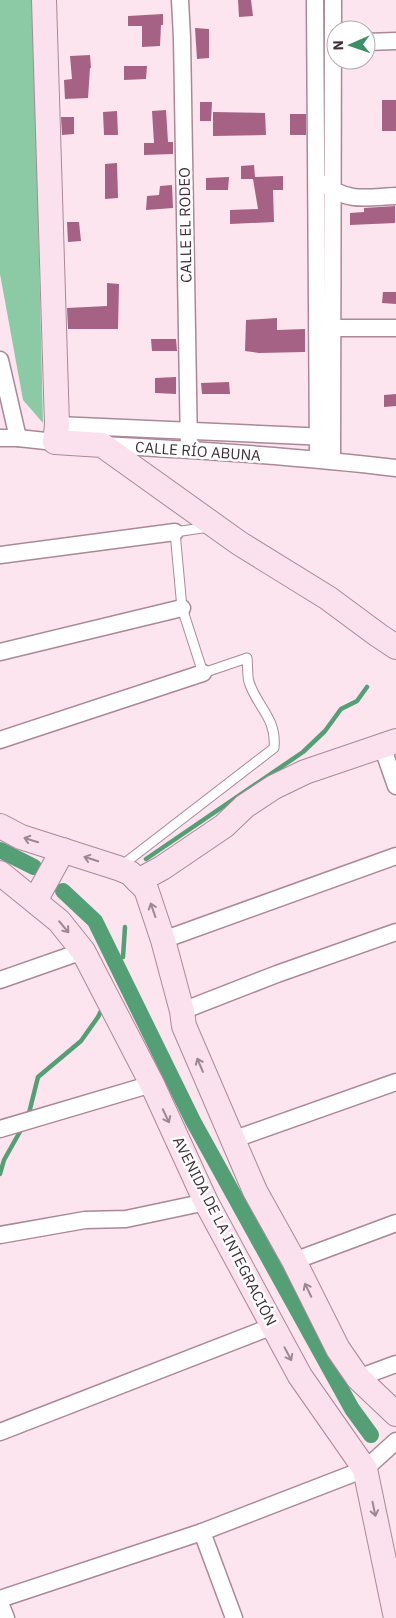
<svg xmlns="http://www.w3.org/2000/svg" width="396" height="1618" font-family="'IBM Plex Sans',sans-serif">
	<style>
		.green { fill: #8ccaa6 }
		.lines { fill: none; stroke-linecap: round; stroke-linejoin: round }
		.stream { stroke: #559f77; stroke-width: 4.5 }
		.canal { stroke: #559f77; stroke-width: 16 }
		.building { fill: #a56284 }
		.lane-casing { stroke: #ab8898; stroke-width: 11 }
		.street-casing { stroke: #ab8898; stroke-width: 19 }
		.secondary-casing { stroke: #ab8898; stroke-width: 26 }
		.lane { stroke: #fff; stroke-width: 9 }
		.street { stroke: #fff; stroke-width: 16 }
		.secondary { stroke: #fbe0ee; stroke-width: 24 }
		.oneway { stroke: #9c8892 }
		.labels { text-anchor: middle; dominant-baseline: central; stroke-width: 5; stroke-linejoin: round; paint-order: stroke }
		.street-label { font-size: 15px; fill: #3e2f36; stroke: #fff }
	</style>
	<rect width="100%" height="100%" fill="#fce5ef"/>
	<polygon class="green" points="0,0 33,0 43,423 23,400 0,274"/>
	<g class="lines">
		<g class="stream">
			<polyline points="146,859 303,752 325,731 341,709 357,701 367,687"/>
			<polyline points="123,957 125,927"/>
			<polyline points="28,1117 38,1077 81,1041 98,1017 103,1007"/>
			<polyline points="0,1174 4,1160 22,1128"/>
		</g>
		<g class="canal">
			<polyline points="0,850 34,867"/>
			<polyline points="63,891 95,921 193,1121 352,1409 371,1435"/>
		</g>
	</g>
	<g class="building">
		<polygon points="238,0 251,0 253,16 239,17"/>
		<polygon points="163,14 163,25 161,25 160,46 142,47 142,26 128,26 128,16"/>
		<polygon points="195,28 209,29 209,58 197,59"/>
		<polygon points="90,55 91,68 90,68 88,98 65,99 64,80 72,79 70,56"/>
		<polygon points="124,66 147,66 146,79 124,80"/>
		<rect x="382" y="100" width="14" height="31"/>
		<polygon points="200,102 212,102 211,121 200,121"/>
		<polygon points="166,110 168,142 173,142 173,154 144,155 144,143 154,143 152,111"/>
		<polygon points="117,111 118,135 104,135 103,112"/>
		<polygon points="213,112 265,113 266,135 213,136"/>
		<rect x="290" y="114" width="16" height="21"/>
		<polygon points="61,117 74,117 74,134 62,135"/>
		<polygon points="117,163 118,198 105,199 105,164"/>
		<polygon points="254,165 255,177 283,176 283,190 273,190 274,222 230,224 230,210 258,209 253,179 241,179 241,166"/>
		<polygon points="229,177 228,190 206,190 206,178"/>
		<polygon points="172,185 173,208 146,210 147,196 159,195 160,186"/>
		<polygon points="395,206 395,223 350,225 350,213 364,212 364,208"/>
		<polygon points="67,222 79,222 81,241 68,242"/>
		<polygon points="107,283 119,284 118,329 68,329 67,308 107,306"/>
		<polygon points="383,292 396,292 396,304 382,303"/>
		<polygon points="277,318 277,330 305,329 305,352 259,353 245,351 246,320"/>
		<polygon points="151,339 176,339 177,351 152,351"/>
		<polygon points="176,377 176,394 155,393 155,378"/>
		<polygon points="229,382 230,394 202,394 201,383"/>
		<polygon points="396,394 396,406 384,407 384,395"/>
	</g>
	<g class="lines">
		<g class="lane-casing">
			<path id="lane" d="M121,866L274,748C277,718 257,707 249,682C247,675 248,666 247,658L203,673L182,608L175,532L209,527"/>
		</g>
		<g class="street-casing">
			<g id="street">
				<polyline points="180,0 182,38 189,449"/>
				<polyline points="315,0 318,459"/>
				<polyline points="366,42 396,41"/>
				<path d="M325,184C348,203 368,197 396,196"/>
				<polyline points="332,328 396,328"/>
				<polyline points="0,360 18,438"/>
				<polyline points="57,425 327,437"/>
				<polyline points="0,438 18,438 55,442"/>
				<path d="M102,445C200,450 298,456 396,468"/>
				<polyline points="332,460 333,0"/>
				<polyline points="0,555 175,532"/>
				<polyline points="0,652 182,608"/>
				<polyline points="0,740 203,673"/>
				<polyline points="382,746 396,786"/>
				<polyline points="163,940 396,856"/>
				<polyline points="0,980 83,951"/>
				<polyline points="182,1011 277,974 396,932"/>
				<polyline points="0,1129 152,1084"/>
				<polyline points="232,1140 396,1082"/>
				<polyline points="0,1235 85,1220 126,1219 206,1202"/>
				<polyline points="294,1261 396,1223"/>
				<polyline points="358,1378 396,1364"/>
				<polyline points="0,1432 273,1326"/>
				<polyline points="202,1532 234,1618"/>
				<polyline points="0,1599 202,1532 365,1469 396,1441"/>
				<polyline points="0,1603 6,1618"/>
			</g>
		</g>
		<g class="secondary-casing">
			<g id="secondary">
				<polyline points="44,0 57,425 55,442 102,445 239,543 328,598 378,635 396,647"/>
				<polyline points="0,826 21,837 118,868 130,873 146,889 163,940 182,1011 184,1026 255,1191 294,1261 338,1349 358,1378 396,1414"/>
				<polyline points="0,873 59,921 83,951 152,1084 206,1202 300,1376 365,1469 396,1618"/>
				<polyline points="138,881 162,868 224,826 245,806 274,787 305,772 396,741"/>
				<polyline points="35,901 63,850"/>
			</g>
		</g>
		<use href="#lane" class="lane"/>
		<use href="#street" class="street"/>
		<use href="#secondary" class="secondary"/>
	</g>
	<defs><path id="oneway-shaft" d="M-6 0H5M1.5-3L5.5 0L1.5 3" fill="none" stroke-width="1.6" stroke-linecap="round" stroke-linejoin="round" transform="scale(1.25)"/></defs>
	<g class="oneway">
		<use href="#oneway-shaft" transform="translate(31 840) rotate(-163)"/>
		<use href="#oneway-shaft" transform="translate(91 859) rotate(-162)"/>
		<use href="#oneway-shaft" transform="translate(153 910) rotate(-109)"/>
		<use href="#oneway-shaft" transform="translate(64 927) rotate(50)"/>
		<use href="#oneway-shaft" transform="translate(200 1065) rotate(-113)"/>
		<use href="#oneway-shaft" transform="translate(166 1116) rotate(65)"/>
		<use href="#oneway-shaft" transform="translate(308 1290) rotate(-116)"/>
		<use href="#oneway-shaft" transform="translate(288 1354) rotate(62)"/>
		<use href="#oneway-shaft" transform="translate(374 1509) rotate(78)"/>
	</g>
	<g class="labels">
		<g class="street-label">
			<text transform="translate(185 225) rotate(-91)">CALLE EL RODEO</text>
			<text transform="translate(198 451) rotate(4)">CALLE RÍO ABUNA</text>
			<text transform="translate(225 1231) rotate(63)">AVENIDA DE LA INTEGRACIÓN</text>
		</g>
	</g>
	<g transform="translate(351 45) rotate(268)"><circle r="24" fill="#ffffff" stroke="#b2acaf"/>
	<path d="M0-4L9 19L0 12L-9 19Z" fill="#399064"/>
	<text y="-8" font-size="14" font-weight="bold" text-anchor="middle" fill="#3e2f36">N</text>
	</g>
</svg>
